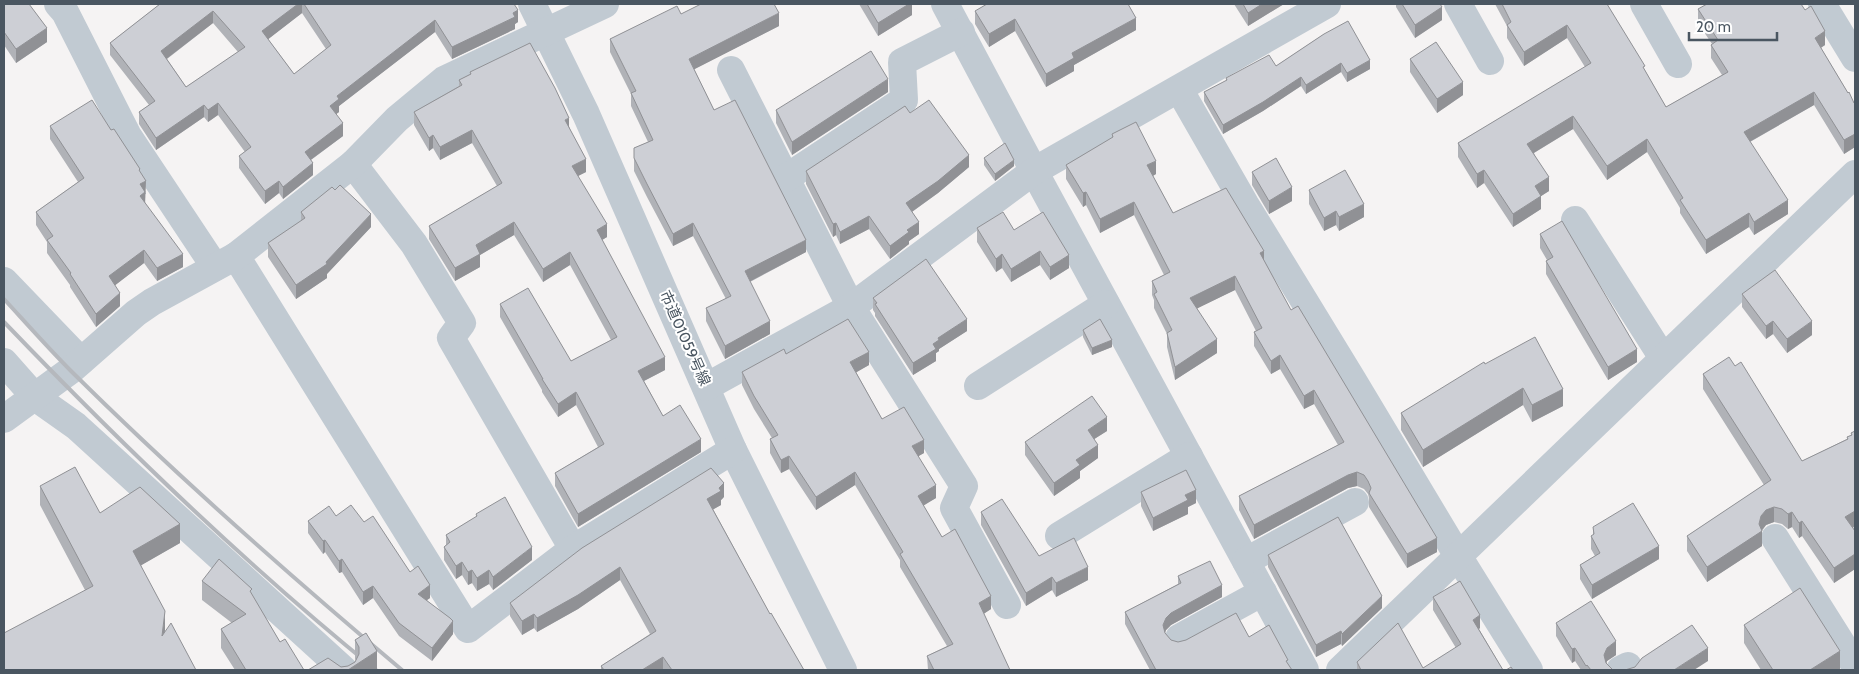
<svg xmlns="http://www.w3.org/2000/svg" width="1859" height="674" font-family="Cabin,'Noto Sans JP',sans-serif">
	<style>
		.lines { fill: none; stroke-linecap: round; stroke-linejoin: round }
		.minor { stroke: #c1cad2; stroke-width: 28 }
		.rail { stroke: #b5b8bd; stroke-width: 4 }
		.wall { fill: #b0b2b7; fill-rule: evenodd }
		.shaded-wall { fill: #909195 }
		.building { fill: #cdcfd5; stroke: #909195; fill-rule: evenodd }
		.labels { text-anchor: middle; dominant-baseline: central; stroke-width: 4; stroke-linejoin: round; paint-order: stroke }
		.street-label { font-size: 15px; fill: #4a5661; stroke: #fff }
	</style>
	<rect width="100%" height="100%" fill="#f5f3f3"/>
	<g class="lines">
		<g class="minor">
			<polyline points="58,4 65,12 128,136 215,267"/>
			<polyline points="532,4 586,114 733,450 843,670"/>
			<polyline points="945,4 1034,171 1305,670"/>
			<polyline points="1458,4 1490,61"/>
			<polyline points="1644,4 1678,64"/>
			<polyline points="1822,4 1855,58"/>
			<polyline points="731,70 851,307 964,486 954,508 1007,605"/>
			<polyline points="1179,89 1245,204 1352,379 1458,556 1529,670"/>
			<polyline points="353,164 414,244 462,323 451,338 573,549"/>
			<polyline points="786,178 904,100 902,62 961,32"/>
			<polyline points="1575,220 1663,358"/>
			<polyline points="236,256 468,629 573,549 733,450"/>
			<polyline points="4,281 81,361"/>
			<polyline points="4,362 35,397 76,426 344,670"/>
			<polyline points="978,386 1106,304"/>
			<polyline points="706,387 851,307 1034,171 1327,4"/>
			<polyline points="4,419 71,370 136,313 152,302 236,256 353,164 397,119 444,80 605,4"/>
			<polyline points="1059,536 1189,456"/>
			<polyline points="1775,538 1855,665"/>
			<polyline points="1246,561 1355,502"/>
			<polyline points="1179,638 1263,592"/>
			<polyline points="1340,670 1855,174"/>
			<polyline points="1620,670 1628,666"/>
		</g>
		<g class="rail">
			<path d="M4,299C26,323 48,348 71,371C177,476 289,575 402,670"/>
			<path d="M4,322C121,444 244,563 376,670"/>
		</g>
	</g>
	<g class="wall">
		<polygon points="4,4 47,42 16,63 4,45"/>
		<path d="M160,4H514L518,22L515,24V29L452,59L435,32L339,106V112L336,114L343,136L311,160L313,175L283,199L279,193L265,204L239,168V156L245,152L218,115L208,122L204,117L156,150L139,124V112L149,105L110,55V43ZM302,13L326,49L294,74L268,39ZM213,23L238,52L186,87L167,59Z"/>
		<polygon points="859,4 912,4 912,15 878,36"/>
		<polygon points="1234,4 1284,4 1248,26"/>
		<polygon points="1396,4 1440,4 1442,20 1415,38 1396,7"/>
		<polygon points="1495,4 1607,4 1666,107 1722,75 1711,58 1711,45 1712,44 1698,23 1698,9 1825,45 1821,48 1854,103 1855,103 1855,147 1844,154 1814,105 1750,142 1788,214 1754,235 1749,227 1706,254 1680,213 1680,208 1647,152 1607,180 1573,129 1534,153 1549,191 1541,196 1541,209 1513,227 1484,183 1477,188 1458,157 1458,143 1585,67 1567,38 1524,66 1507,38 1507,26"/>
		<polygon points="975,11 1136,30 1074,65 1074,71 1046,87 1015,31 989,47 975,24"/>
		<polygon points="681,14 779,26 694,69 714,110 806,252 750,282 770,334 725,359 706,321 706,308 726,299 693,236 673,246 647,197 634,171 634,148 648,142 631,106 631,94 610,52 610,39"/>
		<polygon points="1324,34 1370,69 1347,82 1341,72 1306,94 1301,86 1263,111 1223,134 1204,101 1204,92 1226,81 1226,78 1276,66"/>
		<polygon points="1410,59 1463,95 1437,113 1410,72"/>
		<polygon points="470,72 569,126 586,172 578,176 607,237 602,240 665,370 644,381 663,416 701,452 578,527 555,486 555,473 598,447 576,405 558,417 542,392 542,390 500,317 500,304 571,361 611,340 570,265 543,282 514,235 480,255 480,267 455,281 429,239 429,226 497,186 472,143 440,160 433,148 429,151 414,125 414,112 459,86 459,80 470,74"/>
		<polygon points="888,92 792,155 776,123 776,110"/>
		<polygon points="910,113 969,167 938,193 912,212 919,234 909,241 909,244 890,259 869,229 840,244 836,235 833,237 806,184 806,171"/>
		<polygon points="50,126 111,130 140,172 146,194 145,194 145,203 183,267 157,281 144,263 115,285 120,306 96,327 70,287 70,285 47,253 47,242 36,225 36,212 78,182 50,139"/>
		<polygon points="1112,134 1156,174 1153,176 1173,213 1264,260 1291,310 1437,552 1407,568 1369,507 1369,498 1368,494 1364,489 1357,486 1348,488 1254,539 1239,510 1239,496 1338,445 1314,404 1304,409 1280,369 1271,374 1254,346 1254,332 1256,331 1235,290 1197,308 1217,353 1175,380 1167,347 1167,334 1154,308 1154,300 1152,295 1152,281 1164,275 1134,215 1100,233 1086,205 1083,207 1066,179 1066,165 1112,138"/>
		<polygon points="984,158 1014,166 995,181 984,165"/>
		<polygon points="1252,172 1292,201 1269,214 1252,185"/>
		<polygon points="335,190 371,227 327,274 327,278 296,299 268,257 268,243 301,221 301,212"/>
		<polygon points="1309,190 1364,217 1339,231 1336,225 1324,231 1309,204"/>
		<polygon points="977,228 1014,230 1069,268 1050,280 1040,265 1011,282 1002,268 996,272 977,242"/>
		<polygon points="1540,234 1637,362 1608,380 1546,274 1546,261 1547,260 1540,248"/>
		<polygon points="1742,294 1812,335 1787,353 1773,334 1766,339 1742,307"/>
		<polygon points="873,298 967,331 939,349 939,351 936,353 936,361 913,375 875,316 875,313 873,310"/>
		<polygon points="1083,330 1112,347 1092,355 1083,337"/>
		<polygon points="786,354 869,365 856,372 882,419 924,453 918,456 936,498 923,505 942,537 991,609 983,614 1010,670 928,670 927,656 947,646 900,567 900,560 855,485 816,510 789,469 781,473 770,453 770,439 772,438 754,409 742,385 742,372"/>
		<polygon points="1485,364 1563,406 1532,422 1523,405 1423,467 1401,430 1401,413"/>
		<polygon points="1735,366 1802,461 1847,439 1847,437 1851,435 1851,433 1855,431 1855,526 1853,528 1855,531 1855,569 1834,583 1802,536 1799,538 1792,527 1788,529 1782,524 1774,522 1766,525 1762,531 1762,546 1707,582 1687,551 1687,536 1764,485 1703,389 1703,374"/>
		<polygon points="1107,431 1094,439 1098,458 1080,471 1080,478 1054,496 1025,455 1025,442"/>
		<polygon points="40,486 100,513 180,543 141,565 165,630 165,632 85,590 40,505"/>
		<polygon points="1141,492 1196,503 1188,507 1188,514 1153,531 1141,506"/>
		<polygon points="724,497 721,500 721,505 713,509 770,614 804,670 601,670 601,666 650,634 620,580 578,609 537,632 534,628 522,635 510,616 510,603"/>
		<polygon points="981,512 1039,556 1088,580 1056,597 1052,590 1026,606 981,525"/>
		<polygon points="476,514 532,560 493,590 489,584 477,591 472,583 468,585 462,575 456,579 444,560 444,547 446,545 446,535 476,517"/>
		<polygon points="336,516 364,522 410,572 430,598 427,600 453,634 432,661 399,636 373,598 363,605 342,572 339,573 325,552 323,554 308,533 308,521"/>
		<polygon points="1593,527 1659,559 1592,599 1580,579 1580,565 1595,556 1591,549 1591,536 1593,535"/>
		<polygon points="1268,555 1382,608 1342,646 1341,644 1316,657 1268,567"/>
		<polygon points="1178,576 1222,597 1171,625 1166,630 1165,633 1171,640 1178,642 1249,637 1288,664 1292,670 1150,670 1125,624 1125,612 1178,584"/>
		<polygon points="202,581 252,595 280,642 304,670 235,670 221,648 221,629 232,623 202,600"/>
		<polygon points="1433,597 1480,628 1479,629 1503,670 1357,670 1357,662 1423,668 1456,648 1433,610"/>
		<polygon points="1556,623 1616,655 1607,661 1606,664 1613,670 1581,670 1575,661 1572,663 1556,636"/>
		<polygon points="1744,625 1840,670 1761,670 1744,643"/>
		<polygon points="355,640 377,670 341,667 348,666 355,662 356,661 355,659"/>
	</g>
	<g class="shaded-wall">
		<polygon points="298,4 302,4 302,13 262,44 262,31"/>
		<polygon points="909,4 912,4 912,15 878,36 878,23"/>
		<polygon points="1262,4 1284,4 1248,26 1248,13"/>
		<polygon points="1442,7 1442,20 1415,38 1415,25"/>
		<polygon points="518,10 518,22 515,24 515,29 452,59 452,47"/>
		<polygon points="213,11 213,23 161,63 161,51"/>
		<polygon points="779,13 779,26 689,72 689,59"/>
		<polygon points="1136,18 1136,30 1074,65 1074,71 1046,87 1046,74 1072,53"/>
		<polygon points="1015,19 1015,31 989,47 989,34"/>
		<polygon points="435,20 435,32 339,106 339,112 330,119 330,106 337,96"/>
		<polygon points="1567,25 1567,38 1524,66 1524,52"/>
		<polygon points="47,28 47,42 16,63 16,49"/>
		<polygon points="1825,31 1825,45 1815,51 1815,38"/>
		<polygon points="1370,60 1370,69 1347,82 1347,73"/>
		<polygon points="1341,63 1341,72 1306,94 1306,85"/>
		<polygon points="1301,77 1301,86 1263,111 1223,134 1223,125"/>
		<polygon points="888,79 888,92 792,155 792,142"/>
		<polygon points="1463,82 1463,95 1437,113 1437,99"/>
		<polygon points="1814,92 1814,105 1744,145 1744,132"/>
		<polygon points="218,103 218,115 208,122 208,110"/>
		<polygon points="204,105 204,117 156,150 156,138"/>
		<polygon points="1573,116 1573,129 1527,157 1527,144"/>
		<polygon points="569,118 569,131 565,120"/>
		<polygon points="343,123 343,136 305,164 305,152"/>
		<polygon points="472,130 472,143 440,160 440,147"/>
		<polygon points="1855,134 1855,147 1844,154 1844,140"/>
		<polygon points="433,135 433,148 429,151 429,138"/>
		<polygon points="1647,139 1647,152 1607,180 1607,166"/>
		<polygon points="969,155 969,167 938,193 906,216 906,203"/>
		<polygon points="586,159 586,172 572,179 572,166"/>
		<polygon points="1014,160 1014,166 995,181 995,174"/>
		<polygon points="1156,161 1156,174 1147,179 1147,165"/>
		<polygon points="313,163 313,175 283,199 283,187"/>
		<polygon points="1484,170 1484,183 1477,188 1477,174"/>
		<polygon points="1549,177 1549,191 1535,200 1535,186"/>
		<polygon points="146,181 145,206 140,209 140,184"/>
		<polygon points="279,181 279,193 265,204 265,191"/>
		<polygon points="1292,187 1292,201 1269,214 1269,201"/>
		<polygon points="1086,192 1086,205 1083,207 1083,193"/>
		<polygon points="1541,196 1541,209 1513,227 1513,214"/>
		<polygon points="1788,200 1788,214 1754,235 1754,222"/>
		<polygon points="1134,202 1134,215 1100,233 1100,219"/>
		<polygon points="1364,204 1364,217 1339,231 1339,217"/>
		<polygon points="1336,211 1336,225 1324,231 1324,218"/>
		<polygon points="1749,213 1749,227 1706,254 1706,240"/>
		<polygon points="371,214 371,227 327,274 327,278 296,299 296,285 326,262"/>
		<polygon points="869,216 869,229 840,244 840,232"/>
		<polygon points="514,222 514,235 480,255 480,267 455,281 455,268 476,245"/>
		<polygon points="919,222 919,234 909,241 909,244 890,259 890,246 907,230"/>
		<polygon points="693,223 693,236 673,246 673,234"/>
		<polygon points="836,223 836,235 833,237 833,224"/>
		<polygon points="607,224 607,237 597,243 597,230"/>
		<polygon points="806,240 806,252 745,284 745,271"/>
		<polygon points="144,250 144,263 109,290 109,276"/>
		<polygon points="1040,251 1040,265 1011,282 1011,269"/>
		<polygon points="1264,251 1264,265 1260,253"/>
		<polygon points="570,252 570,265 543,282 543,269"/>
		<polygon points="183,254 183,267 157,281 157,268"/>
		<polygon points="1002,254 1002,268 996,272 996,259"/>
		<polygon points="1069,255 1069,268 1050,280 1050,267"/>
		<polygon points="1235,276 1235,290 1190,312 1190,298"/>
		<polygon points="120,293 120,306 96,327 96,314"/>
		<polygon points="967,319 967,331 939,349 939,351 936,353 936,361 913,375 913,363 938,338"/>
		<polygon points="770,321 770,334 725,359 725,346"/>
		<polygon points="1773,321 1773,334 1766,339 1766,326"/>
		<polygon points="1812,321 1812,335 1787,353 1787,339"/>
		<polygon points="1217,339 1217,353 1175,380 1175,367"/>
		<polygon points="1112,340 1112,347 1092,355 1092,348"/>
		<polygon points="1637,349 1637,362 1608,380 1608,367"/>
		<polygon points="869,352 869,365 850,376 850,362"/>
		<polygon points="1280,355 1280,369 1271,374 1271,361"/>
		<polygon points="665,357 665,370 638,384 638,371"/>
		<polygon points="1523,388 1523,405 1423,467 1423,450"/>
		<polygon points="1563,389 1563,406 1532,422 1532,405"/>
		<polygon points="1314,390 1314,404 1304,409 1304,396"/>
		<polygon points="576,392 576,405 558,417 558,404"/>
		<polygon points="1107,417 1107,431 1088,443 1088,430"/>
		<polygon points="701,439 701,452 578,527 578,514"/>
		<polygon points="924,440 924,453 912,460 912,446"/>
		<polygon points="1098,445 1098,458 1080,471 1080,478 1054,496 1054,483 1076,460"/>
		<polygon points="789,456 789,469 781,473 781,460"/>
		<polygon points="855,472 855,485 816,510 816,497"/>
		<polygon points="1357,472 1357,486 1348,488 1254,539 1254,525 1348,475"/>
		<polygon points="724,483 724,497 721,500 721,505 707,513 707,499"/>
		<polygon points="936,485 936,498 918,509 918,496"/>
		<polygon points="1196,490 1196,503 1188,507 1188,514 1153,531 1153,518 1185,495"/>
		<polygon points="1774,507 1774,522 1766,525 1761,531 1762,531 1762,546 1707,582 1707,567 1759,524 1761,516 1766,510"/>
		<polygon points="1855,511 1855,526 1845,532 1845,517"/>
		<polygon points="1792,512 1792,527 1788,529 1788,514"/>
		<polygon points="1802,521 1802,536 1799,538 1799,523"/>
		<polygon points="180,524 180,543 133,570 133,551"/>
		<polygon points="1437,538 1437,552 1407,568 1407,554"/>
		<polygon points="325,540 325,552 323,554 323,541"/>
		<polygon points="1659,546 1659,559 1592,599 1592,585"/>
		<polygon points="532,547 532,560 493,590 493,577"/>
		<polygon points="1855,554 1855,569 1834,583 1834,568"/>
		<polygon points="342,559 342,572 339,573 339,561"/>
		<polygon points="462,562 462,575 456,579 456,566"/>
		<polygon points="620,567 620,580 578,609 537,632 537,618"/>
		<polygon points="1088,567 1088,580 1056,597 1056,583"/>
		<polygon points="472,570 472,583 468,585 468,572"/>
		<polygon points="489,570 489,584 477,591 477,578"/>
		<polygon points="1052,577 1052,590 1026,606 1026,593"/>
		<polygon points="430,585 430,598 418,606 418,594"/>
		<polygon points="1222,585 1222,597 1171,625 1166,630 1163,637 1163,625 1166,618 1171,613"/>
		<polygon points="373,586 373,598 363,605 363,592"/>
		<polygon points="991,596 991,609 979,617 979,603"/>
		<polygon points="1382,596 1382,608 1342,646 1342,634"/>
		<polygon points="165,611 165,630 162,654 162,636"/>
		<polygon points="534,614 534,628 522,635 522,621"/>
		<polygon points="1480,615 1480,628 1473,633 1473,620"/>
		<polygon points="453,621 453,634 432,661 432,648"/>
		<polygon points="1341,631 1341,644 1316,657 1316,645"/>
		<polygon points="1616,641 1616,655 1607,661 1604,669 1604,655 1607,648"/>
		<polygon points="1575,648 1575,661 1572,663 1572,649"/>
		<polygon points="1708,648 1708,661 1694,670 1674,670"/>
		<polygon points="377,651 377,670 348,670"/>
		<polygon points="1840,651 1840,670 1810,670"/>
		<polygon points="663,657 663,670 642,670"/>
	</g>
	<g class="building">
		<polygon points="4,4 29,4 47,28 16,49 4,32"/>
		<path d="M160,4H298L262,31L294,74L331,45L304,4H514L518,10L513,13L515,17L452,47L435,20L337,96L339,99L330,106L343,123L305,152L313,163L283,187L279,181L265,191L239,156L251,147L218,103L208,110L204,105L156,138L139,112L155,101L110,43ZM213,11L245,47L186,87L161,51Z"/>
		<polygon points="701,4 774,4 779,13 689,59 714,110 735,100 806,240 745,271 770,321 725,346 706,308 731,296 693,223 673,234 647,184 634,158 634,148 653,140 631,93 636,91 610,39 677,6 681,14"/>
		<polygon points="867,4 909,4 878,23"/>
		<polygon points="987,4 1128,4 1136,18 1072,53 1074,58 1046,74 1015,19 989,34 975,11"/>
		<polygon points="1243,4 1262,4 1248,13"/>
		<polygon points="1402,4 1440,4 1442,7 1415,25"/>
		<polygon points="1502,4 1607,4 1645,66 1643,67 1666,107 1728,72 1711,45 1718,40 1698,9 1707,4 1801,4 1805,10 1811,6 1825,31 1815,38 1848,93 1849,92 1854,103 1855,103 1855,134 1844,140 1814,92 1744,132 1788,200 1754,222 1749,213 1706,240 1680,200 1683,198 1647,139 1607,166 1573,116 1527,144 1549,177 1535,186 1541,196 1513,214 1484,170 1477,174 1458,143 1591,63 1567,25 1524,52 1507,25 1511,22"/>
		<polygon points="1348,21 1370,60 1347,73 1341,63 1306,85 1301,77 1263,102 1223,125 1204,92 1227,80 1226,78 1269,55 1276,66 1324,34"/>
		<polygon points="1436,42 1463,82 1437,99 1410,59"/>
		<polygon points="530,43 555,88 569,118 565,120 586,159 572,166 607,224 597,230 665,357 638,371 663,416 680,405 701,439 578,514 555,473 604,444 576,392 558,404 542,379 543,379 500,304 528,288 571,361 617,337 570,252 543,269 514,222 476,245 480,254 455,268 429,226 502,183 472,130 440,147 433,135 429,138 414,112 462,85 459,80 471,74 470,72"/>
		<polygon points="871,51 888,79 792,142 776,110"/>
		<polygon points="92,100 111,130 114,129 140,169 139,170 146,181 140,184 145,192 140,196 183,254 157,268 144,250 109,276 120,293 96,314 70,274 71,273 47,240 53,236 36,212 84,178 50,126"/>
		<polygon points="929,100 969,155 938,181 906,203 919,222 907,230 909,232 890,246 869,216 840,232 836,223 833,224 806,171 905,106 910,113"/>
		<polygon points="1136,122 1156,161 1147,165 1173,213 1226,188 1264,251 1260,253 1291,310 1298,306 1437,538 1407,554 1369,493 1371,488 1368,481 1364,475 1357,472 1348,475 1254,525 1239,496 1344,442 1314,390 1304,396 1280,355 1271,361 1254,332 1262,328 1235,276 1190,298 1217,339 1175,367 1167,333 1172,330 1154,294 1157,292 1152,281 1170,272 1134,202 1100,219 1086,192 1083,193 1066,165 1113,137 1112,134"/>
		<polygon points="1005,143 1014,160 995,174 984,158"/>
		<polygon points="1276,158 1292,187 1269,201 1252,172"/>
		<polygon points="1345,170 1364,204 1339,217 1336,211 1324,218 1309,190"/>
		<polygon points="340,185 371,214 326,262 327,264 296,285 268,243 305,218 301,212 332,187 335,190"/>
		<polygon points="1003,212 1014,230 1043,212 1069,255 1050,267 1040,251 1011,269 1002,254 996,259 977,228"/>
		<polygon points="1562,221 1637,349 1608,367 1546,261 1553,257 1540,234"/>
		<polygon points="926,259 967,319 938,338 939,340 933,344 936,349 913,363 875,304 877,303 873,298"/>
		<polygon points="1775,270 1812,321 1787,339 1773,321 1766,326 1742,294"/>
		<polygon points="848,319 869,352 850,362 882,419 904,407 924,440 912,446 936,485 918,496 942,537 955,529 991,596 979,603 1010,670 934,670 927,656 953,644 900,554 903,552 855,472 816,497 789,456 781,460 770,439 778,435 754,396 742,372 784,349 786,354"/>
		<polygon points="1100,319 1112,340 1092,348 1083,330"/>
		<polygon points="1535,337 1563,389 1532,405 1523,388 1423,450 1401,413 1484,362 1485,364"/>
		<polygon points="1729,357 1735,366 1741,362 1802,461 1848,439 1847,437 1852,435 1851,433 1855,431 1855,511 1845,517 1855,531 1855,554 1834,568 1802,521 1799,523 1792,512 1788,514 1782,509 1774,507 1766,510 1761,516 1759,524 1762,531 1707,567 1687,536 1771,480 1703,374"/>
		<polygon points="1092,396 1107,417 1088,430 1098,445 1076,460 1080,465 1054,483 1025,442"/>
		<polygon points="75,467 100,513 140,487 180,524 133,551 165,611 162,636 171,623 196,670 4,670 4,633 93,586 40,486"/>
		<polygon points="711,468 724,483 719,488 721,491 707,499 770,614 771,613 804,670 672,670 663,657 642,670 604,670 601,666 656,631 620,567 578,595 537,618 534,614 522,621 510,603 582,548"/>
		<polygon points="1186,470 1196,490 1185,495 1188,500 1153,518 1141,492"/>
		<polygon points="505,497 532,547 493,577 489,570 477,578 472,570 468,572 462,562 456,566 444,547 450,542 446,535 477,516 476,514"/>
		<polygon points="1002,499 1039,556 1074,538 1088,567 1056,583 1052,577 1026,593 981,512"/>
		<polygon points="1633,503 1659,546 1592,585 1580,565 1600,553 1591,536 1594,534 1593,527"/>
		<polygon points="351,505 364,522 373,516 410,572 418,566 430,585 418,594 450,618 453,621 432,648 399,623 373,586 363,592 342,559 339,561 325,540 323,541 308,521 329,506 336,516"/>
		<polygon points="1338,517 1382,596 1342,634 1341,631 1316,645 1268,555"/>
		<polygon points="219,559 252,589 250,591 280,642 285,639 304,670 246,670 221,629 246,614 202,581"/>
		<polygon points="1210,561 1222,585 1171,613 1166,618 1163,625 1165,633 1171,640 1178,642 1186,640 1236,613 1249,637 1269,625 1288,660 1286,661 1292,670 1156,670 1125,612 1181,583 1178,576"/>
		<polygon points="1460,581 1480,615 1473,620 1503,670 1361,670 1357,662 1398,623 1423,668 1461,644 1433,597"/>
		<polygon points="1800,588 1840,651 1810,670 1773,670 1744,625"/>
		<polygon points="1591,601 1616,641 1607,648 1604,655 1606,663 1613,670 1591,670 1587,665 1586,666 1575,648 1572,649 1556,623"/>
		<polygon points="1692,625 1708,648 1674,670 1625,670 1635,667 1642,658"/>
		<polygon points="366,633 377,651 348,670 308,670 328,658 341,667 348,666 355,662 359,654 359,647 355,640"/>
		<polygon points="1511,667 1513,670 1506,670"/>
	</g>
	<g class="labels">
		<g class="street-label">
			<text transform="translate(685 338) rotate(66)">市道01059号線</text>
		</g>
	</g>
	<rect width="1859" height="674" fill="none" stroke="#4a5661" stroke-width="10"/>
	<path d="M1689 32v8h88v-8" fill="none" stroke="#4a5661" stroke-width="2.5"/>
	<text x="1696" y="32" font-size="15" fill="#4a5661" stroke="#ffffff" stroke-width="4" paint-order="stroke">20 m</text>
</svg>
